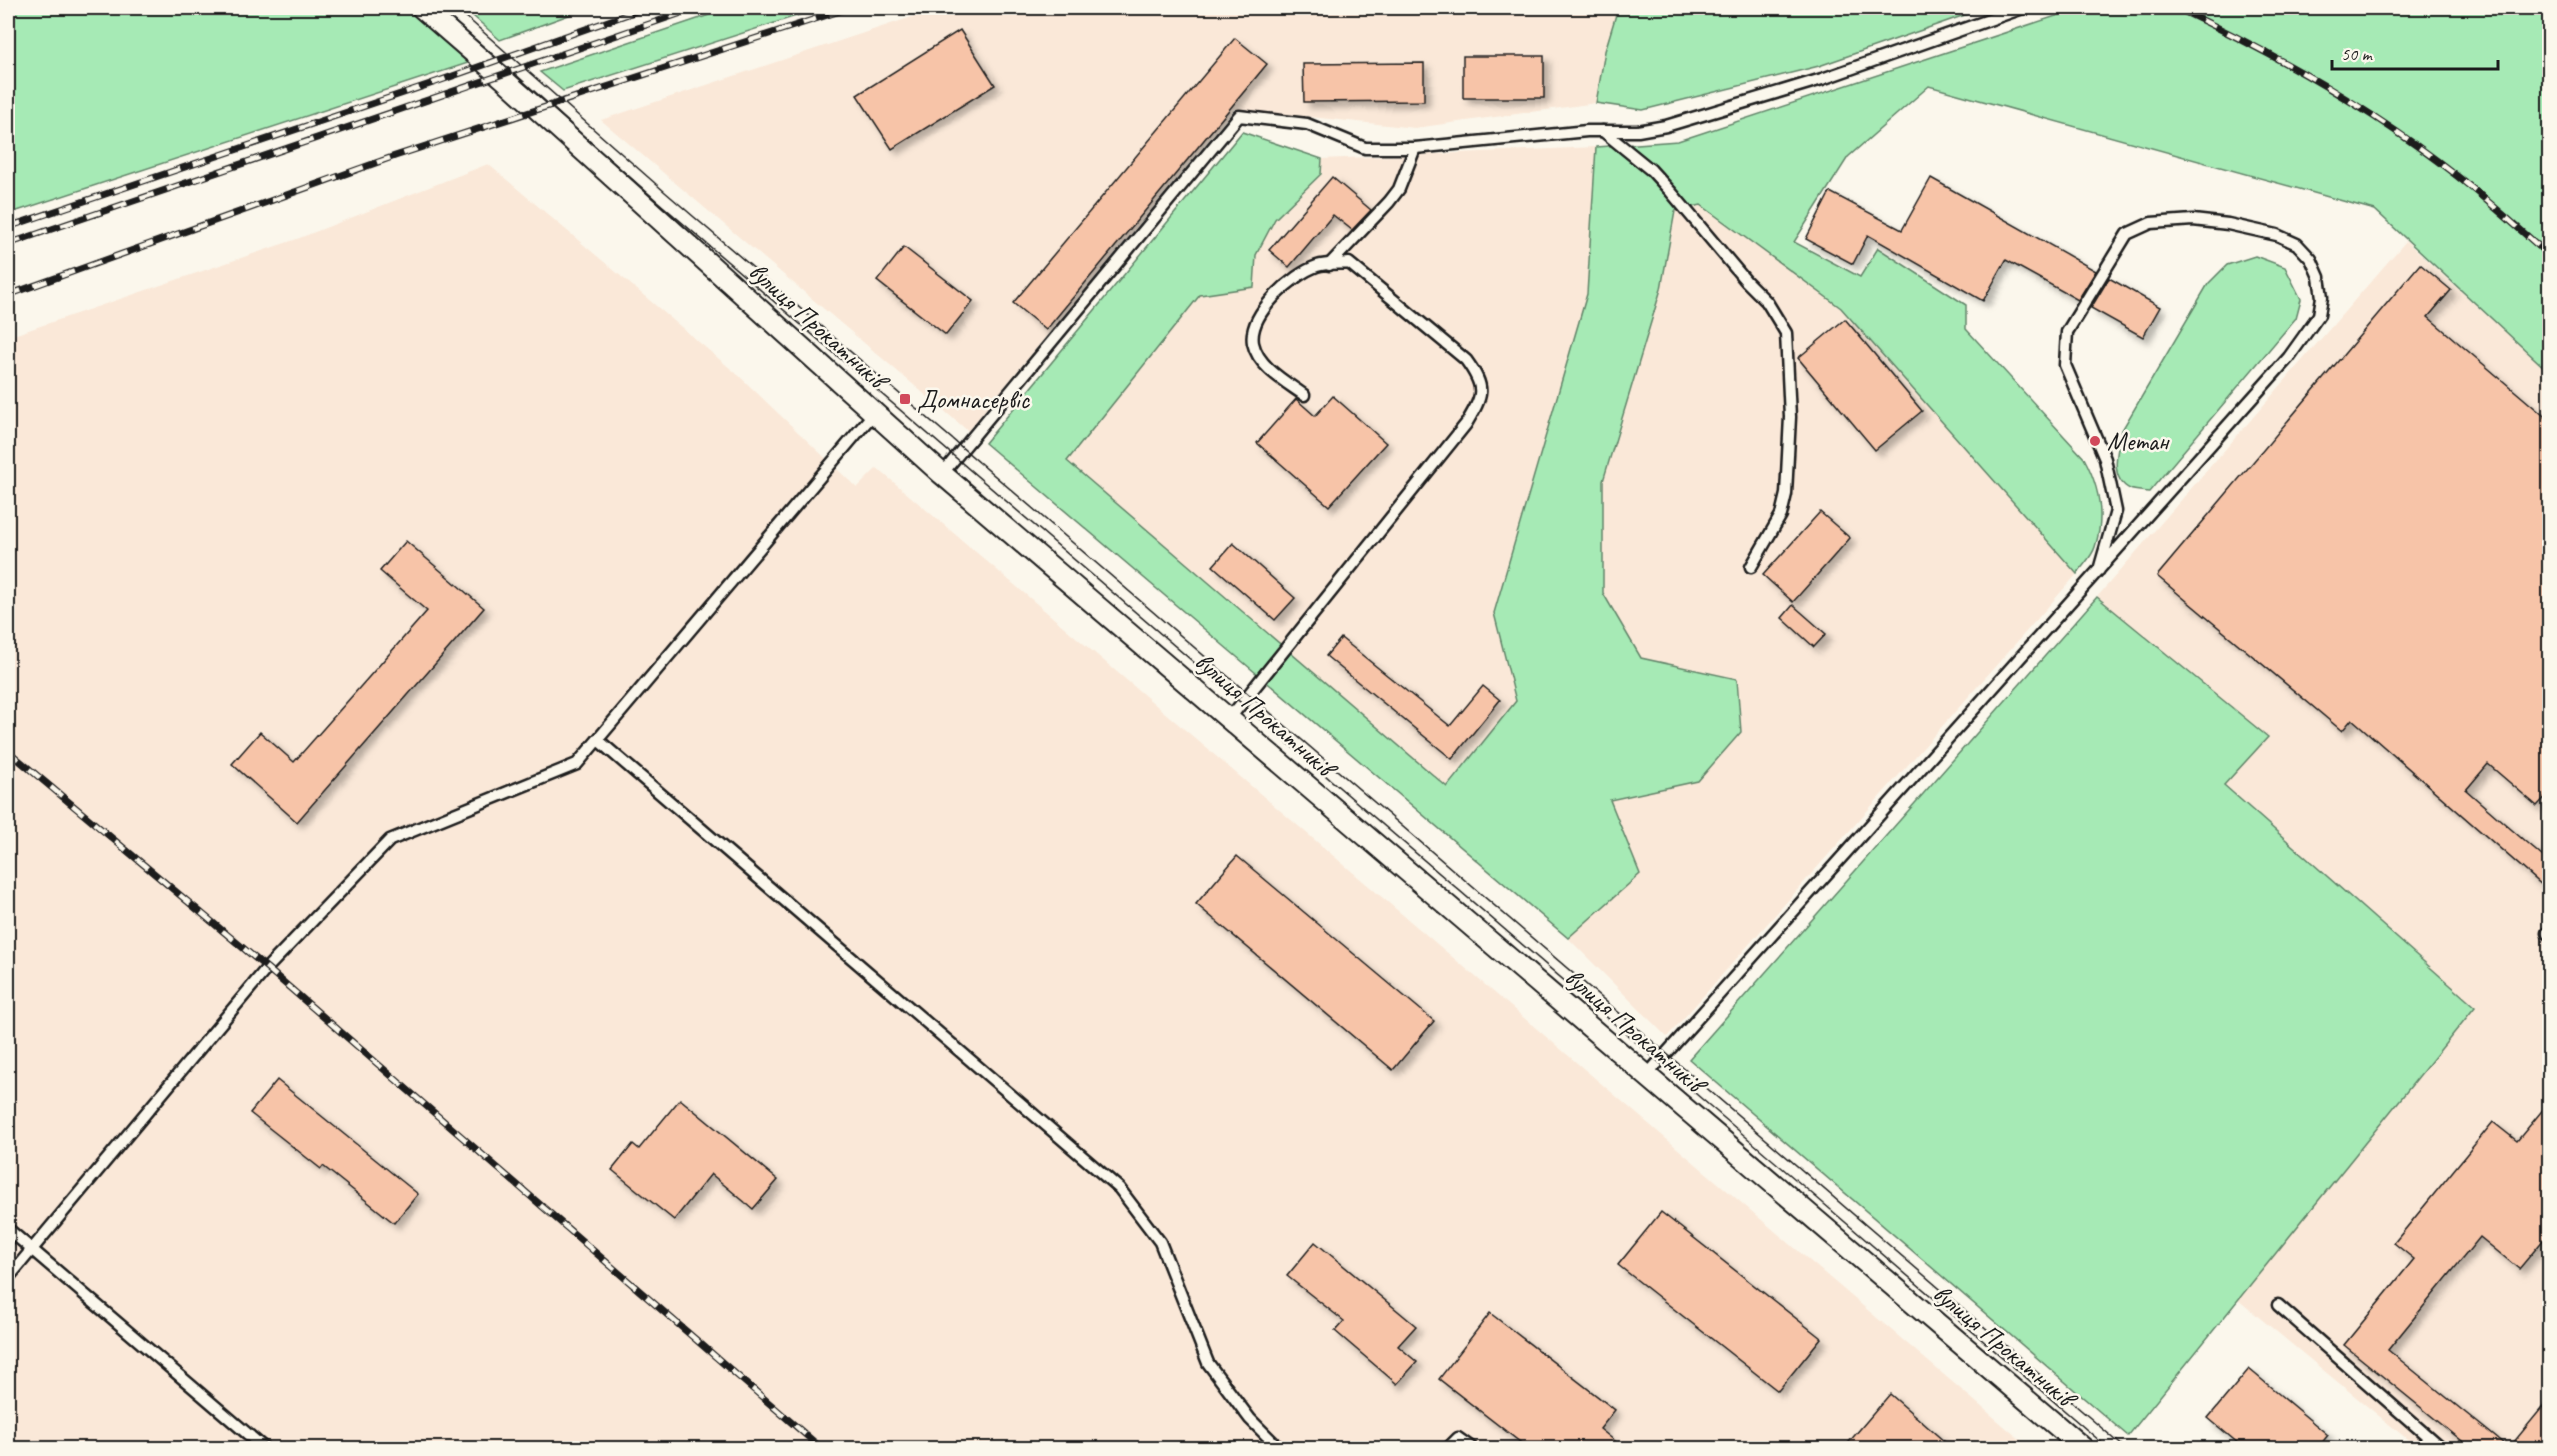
<svg xmlns="http://www.w3.org/2000/svg" width="2557" height="1456" font-family="Caveat,sans-serif">
	<style>
		.built { fill: #fae8d8 }
		.green { fill: #a6eab5; stroke: #618368; stroke-width: 1.5 }
		.building { fill: #f7c4a8; stroke: #1c1c1c; stroke-width: 1.5; filter: url(#shadow) }
		.lines { fill: none; stroke-linecap: round; stroke-linejoin: round }
		.lane-casing { stroke: #1c1c1c; stroke-width: 15 }
		.street-casing { stroke: #1c1c1c; stroke-width: 24 }
		.lane { stroke: #fbf7ec; stroke-width: 10 }
		.street { stroke: #fbf7ec; stroke-width: 20 }
		.tram { stroke: #1c1c1c; stroke-width: 1.5 }
		.rail-casing { stroke: #1c1c1c; stroke-width: 7 }
		.rail { stroke: #fbf7ec; stroke-width: 4.5; stroke-dasharray: 14; stroke-linecap: butt }
		.poi-dot { fill: #d1495b; stroke: #fbf7ec; stroke-width: 2 }
		.labels { text-anchor: middle; dominant-baseline: central; stroke-width: 5; stroke-linejoin: round; paint-order: stroke }
		.street-label { font-size: 26px; fill: #1c1c1c; stroke: #fbf7ec }
		.poi-label { font-size: 26px; fill: #1c1c1c; stroke: #fbf7ec; text-anchor: start }
	</style>
	<defs>
		<filter id="shadow"><feDropShadow dx="5.5" dy="5.5" stdDeviation="3" flood-color="#0004"/></filter>
	</defs>
	<rect width="100%" height="100%" fill="#fbf7ec"/>
	<filter id="ink" filterUnits="userSpaceOnUse"><feTurbulence type="fractalNoise" baseFrequency=".0167" numOctaves="2"/><feDisplacementMap in="SourceGraphic" scale="12" xChannelSelector="R" yChannelSelector="G"/><feConvolveMatrix kernelMatrix="1 2 1 2 8 2 1 2 1" color-interpolation-filters="sRGB"/></filter>
	<g filter="url(#ink)">
		<g class="built">
			<polygon points="939,8 1618,8 1605,51 1596,103 1415,128 1234,109 968,431 601,120"/>
			<polygon points="1596,147 1587,294 1494,613 1516,701 1446,787 1067,461 1200,295 1254,286 1256,255 1275,219 1321,174 1322,159"/>
			<polygon points="488,164 738,375 857,488 877,468 2030,1448 8,1448 8,337 297,239"/>
			<polygon points="1701,205 1841,308 2077,574 1667,1037 1568,938 1640,874 1610,800 1698,781 1737,679 1641,658 1603,593 1602,481 1661,289 1675,211"/>
			<polygon points="2406,241 2549,372 2549,1448 2418,1448 2238,1300 2475,1007 2224,784 2267,737 2097,597"/>
		</g>
		<g class="green">
			<polygon points="8,8 405,8 468,63 8,214"/>
			<polygon points="464,8 588,8 500,40"/>
			<polygon points="730,8 821,8 563,91 540,72"/>
			<polygon points="1618,8 1985,8 1819,66 1643,110 1596,103 1605,51"/>
			<path d="M2080,8H2549V372L2375,210L1929,86L1848,157L1794,242L1860,277L1878,248L1966,305V329L2084,458C2099,486 2105,517 2095,547C2092,557 2082,566 2077,574L1841,308L1701,205L1675,211L1661,289L1603,481V593L1641,658L1737,679L1741,732L1698,781L1610,800L1640,874L1568,938L985,443L1242,132L1322,159L1321,174L1275,219L1256,255L1254,287L1200,295L1067,461L1447,787L1516,701L1494,613L1587,294L1596,147L1678,141Z"/>
			<path d="M2255,256L2285,267L2301,299L2296,318L2149,492C2144,491 2135,491 2130,489C2108,478 2118,448 2122,430L2208,284L2227,265Z"/>
			<polygon points="2097,597 2268,737 2224,785 2475,1007 2128,1436 1689,1059"/>
		</g>
		<g class="building">
			<polygon points="960,30 995,85 892,149 857,95"/>
			<polygon points="1235,38 1267,64 1046,330 1013,303"/>
			<rect x="1463" y="56" width="81" height="42"/>
			<polygon points="1424,63 1424,101 1304,102 1303,64"/>
			<polygon points="1332,177 1371,210 1352,230 1333,215 1289,267 1269,250"/>
			<polygon points="1931,178 2096,271 2078,300 2006,260 1983,301 1868,235 1853,264 1806,239 1830,192 1902,230"/>
			<polygon points="904,247 973,301 946,335 877,281"/>
			<polygon points="2420,264 2451,290 2428,317 2550,421 2550,792 2537,806 2488,764 2466,790 2550,863 2550,892 2352,719 2342,731 2157,576"/>
			<polygon points="2109,278 2160,307 2143,337 2091,308"/>
			<polygon points="1845,319 1922,411 1875,450 1798,358"/>
			<polygon points="1333,396 1386,443 1329,506 1257,443 1296,399 1315,416"/>
			<polygon points="1820,512 1850,538 1793,602 1763,575"/>
			<polygon points="406,541 484,608 297,822 232,764 260,732 294,762 427,611 380,571"/>
			<polygon points="1233,543 1295,598 1275,620 1213,566"/>
			<polygon points="1793,605 1826,634 1814,647 1782,618"/>
			<polygon points="1341,638 1450,726 1483,686 1500,700 1452,759 1326,656"/>
			<polygon points="1237,856 1434,1021 1393,1070 1196,904"/>
			<polygon points="277,1080 418,1194 394,1223 323,1166 321,1169 250,1113"/>
			<polygon points="680,1099 778,1180 753,1209 711,1174 674,1220 612,1170 633,1144 639,1149"/>
			<polygon points="2550,1101 2550,1232 2519,1269 2480,1237 2388,1350 2509,1448 2550,1398 2550,1449 2472,1449 2344,1345 2414,1259 2394,1243 2493,1122 2517,1141"/>
			<polygon points="1661,1212 1821,1338 1778,1391 1618,1265"/>
			<polygon points="1315,1242 1416,1326 1398,1346 1417,1362 1397,1384 1335,1331 1344,1321 1287,1276"/>
			<polygon points="1490,1313 1615,1410 1600,1429 1625,1449 1529,1449 1439,1379"/>
			<polygon points="2249,1369 2328,1435 2317,1449 2245,1449 2208,1418"/>
			<polygon points="1890,1394 1953,1449 1843,1449"/>
		</g>
		<g class="lines">
			<g class="lane-casing">
				<g id="lane">
					<polyline points="1603,131 1651,170 1671,192 1746,281 1767,302 1786,333 1790,417 1786,494 1781,515 1751,567"/>
					<polyline points="1329,265 1389,202 1399,189 1415,148"/>
					<polyline points="942,474 1239,116 1307,124 1365,148 1415,148 1587,131 1638,131 1666,126 1822,79 2023,8"/>
					<path d="M1229,719L1466,424C1483,395 1487,389 1466,360L1349,263C1340,264 1326,263 1317,266C1293,274 1248,314 1253,343C1258,367 1286,382 1304,395"/>
					<polyline points="598,740 1119,1188 1160,1242 1208,1363 1250,1419 1279,1448"/>
					<polyline points="2547,933 2550,935"/>
					<polyline points="1646,1076 2289,357 2319,315 2322,297 2319,277 2311,259 2297,244 2277,235 2228,224 2193,220 2151,223 2127,234 2067,332 2065,365 2105,459 2116,511 2099,570"/>
					<polyline points="8,1229 264,1448"/>
					<polyline points="8,1278 267,968 390,840 577,764 874,413"/>
					<polyline points="2278,1305 2441,1448"/>
					<polyline points="1448,1448 1458,1438 1472,1448"/>
				</g>
			</g>
			<g class="street-casing">
				<polyline id="street" points="422,8 504,79 942,474 2083,1448"/>
			</g>
			<use href="#lane" class="lane"/>
			<use href="#street" class="street"/>
			<g class="tram">
				<polyline points="439,8 657,201 2108,1448"/>
				<polyline points="456,8 665,192 2125,1448"/>
			</g>
			<g class="rail-casing">
				<g id="rail">
					<path d="M2177,8C2275,54 2371,108 2457,176C2489,201 2519,229 2550,256"/>
					<polyline points="8,227 433,83 645,8"/>
					<polyline points="8,244 696,8"/>
					<polyline points="8,295 395,156 849,8"/>
					<polyline points="8,751 267,968 821,1448"/>
				</g>
			</g>
			<use href="#rail" class="rail"/>
		</g>
	</g>
	<g class="poi-dot">
		<rect x="899" y="393" width="12" height="12" rx="3"/>
		<circle cx="2095" cy="441" r="6"/>
	</g>
	<g class="labels">
		<g class="street-label">
			<text transform="translate(817 325) rotate(42)">вулиця Прокатників</text>
			<text transform="translate(1264 714) rotate(41)">вулиця Прокатників</text>
			<text transform="translate(1634 1030) rotate(41)">вулиця Прокатників</text>
			<text transform="translate(2003 1345) rotate(40)">вулиця Прокатників</text>
		</g>
		<g class="poi-label">
			<text x="917" y="399">Домнасервіс</text>
			<text x="2107" y="441">Метан</text>
		</g>
	</g>
	<rect width="2557" height="1456" fill="none" stroke="#fbf7ec" stroke-width="30"/>
	<rect x="15" y="15" width="2527" height="1426" fill="none" stroke="#1c1c1c" stroke-width="2" filter="url(#ink)"/>
	<path d="M2332 60v9h166v-9" fill="none" stroke="#1c1c1c" stroke-width="3"/>
	<text x="2341" y="60" font-size="18" fill="#1c1c1c" stroke="#fbf7ec" stroke-width="4.5" paint-order="stroke">50 m</text>
</svg>
